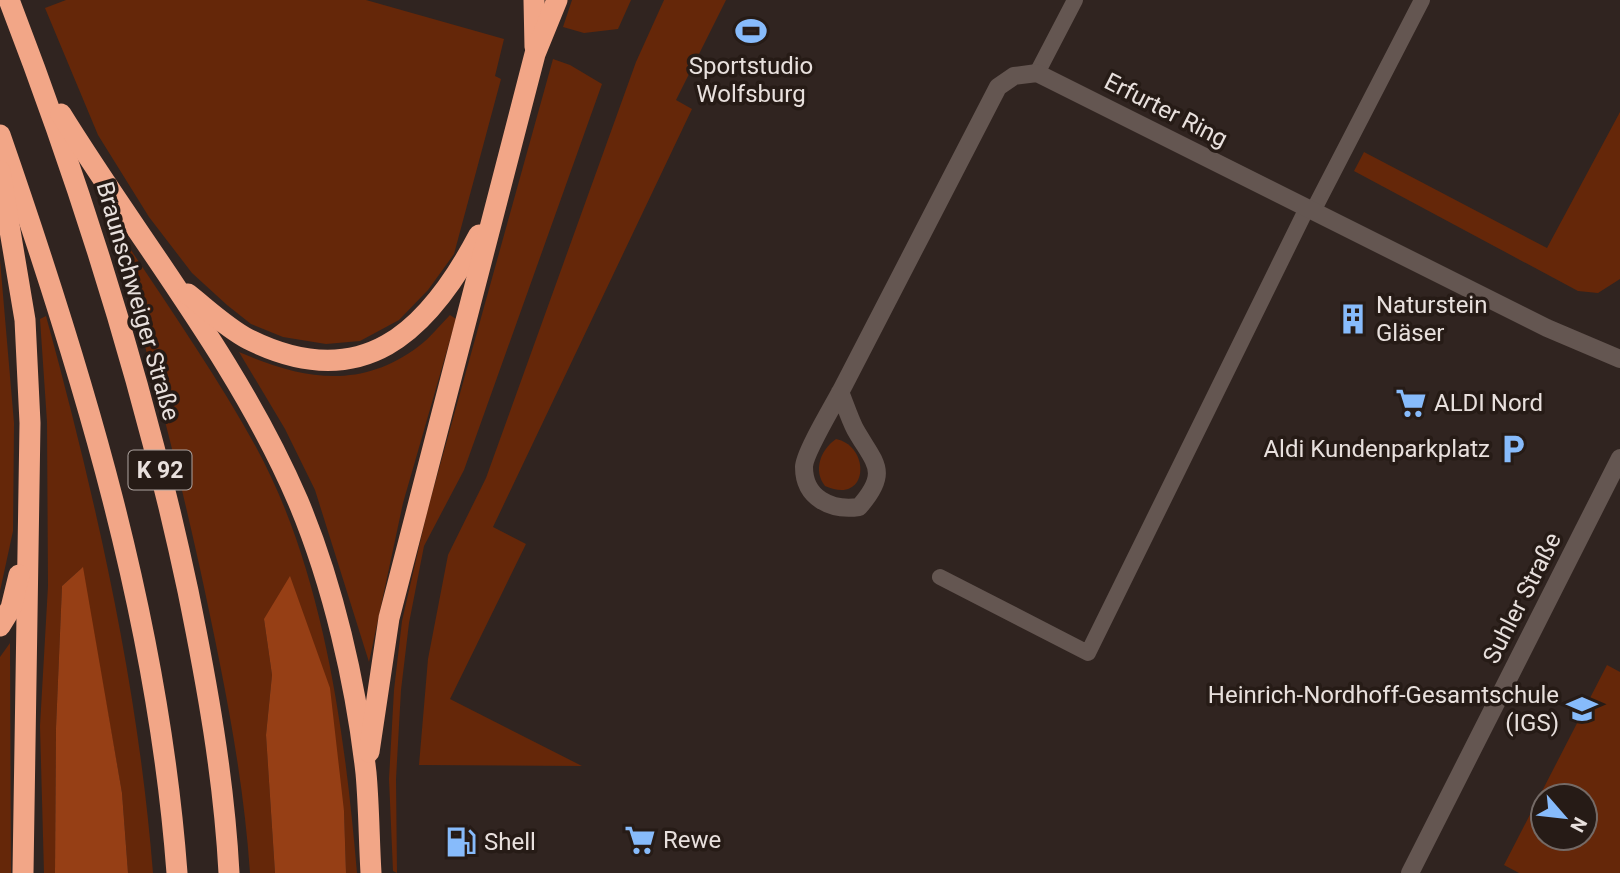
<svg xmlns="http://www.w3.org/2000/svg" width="1620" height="873" font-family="Roboto,sans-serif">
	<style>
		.green { fill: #652709; fill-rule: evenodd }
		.forest { fill: #963f15 }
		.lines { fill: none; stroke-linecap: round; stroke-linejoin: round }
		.lane { stroke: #645651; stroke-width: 16 }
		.street { stroke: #645651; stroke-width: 18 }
		.highway { stroke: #f2a687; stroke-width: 21 }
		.labels { text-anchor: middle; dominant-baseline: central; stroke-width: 7; stroke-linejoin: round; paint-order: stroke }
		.shield { fill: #261b16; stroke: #aea5a1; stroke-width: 2 }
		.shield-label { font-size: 23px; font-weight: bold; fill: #e8e0dd }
		.poi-label { font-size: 24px; fill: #e8e0dd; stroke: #261b16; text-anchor: start }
		.street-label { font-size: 24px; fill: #e8e0dd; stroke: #261b16 }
	</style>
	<rect width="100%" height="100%" fill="#302420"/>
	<g class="green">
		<polygon points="66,0 366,0 504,39 495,76 501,79 454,254 428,290 399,320 360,341 326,344 283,337 251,324 227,305 192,273 149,217 98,135 45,8"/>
		<polygon points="572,0 631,0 618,29 584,33 563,27"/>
		<polygon points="664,0 726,0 676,100 692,109 493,527 526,544 450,699 582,766 419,765 428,659 448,555 486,478 636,62"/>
		<polygon points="553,59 570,65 602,84 464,470 424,546 409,623 401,690 396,779 397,873 393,871 389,779 394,690 402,621 427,512"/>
		<polygon points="1620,112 1620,279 1598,293 1578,291 1354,171 1364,152 1547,248"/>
		<path d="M125,241C170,309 217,376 256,447C324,572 345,733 357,873H346L344,811L264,619L272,675L266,735L275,873H250C243,769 221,666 199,564C175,457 149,350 114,246Z"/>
		<polygon points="0,260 14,423 13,531 0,591"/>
		<path d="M450,315L456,319L403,503L369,662L315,490L285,429L239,352C301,379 360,391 419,346C430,338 440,325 450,315Z"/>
		<path d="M46,316C96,499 138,684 153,873H128L122,793L82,568L62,586L56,728L55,873H44L40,726L48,586L47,422L40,319Z"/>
		<path d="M836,439C871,446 869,506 825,486C813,471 820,450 836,439Z"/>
		<polygon points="10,643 11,873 0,873 0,657"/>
		<path d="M1607,665L1620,672V873H1519L1504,865ZM1543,796H1585V838H1543Z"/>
	</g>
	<g class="forest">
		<polygon points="83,567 122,793 128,873 55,873 56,728 62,586"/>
		<polygon points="290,576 330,688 344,811 346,873 275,873 266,735 272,675 264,619"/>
	</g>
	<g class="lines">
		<g class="lane">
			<polyline points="1037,73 1075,0"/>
			<polyline points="1313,211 1422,0"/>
			<polyline points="940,577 1088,653 1307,208"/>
		</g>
		<g class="street">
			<path d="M840,392C845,404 849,417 855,429C874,463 891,471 859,507C831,511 804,498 804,467C804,453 836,401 844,385C895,286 947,186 998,87L1014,76L1037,73L1547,328L1620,359"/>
			<polyline points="1410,873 1620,458"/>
		</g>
		<g class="highway">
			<path d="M9,0C83,192 145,389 188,591C207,684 224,778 229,873"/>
			<polyline points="534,0 535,47"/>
			<path d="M61,114C140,242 238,361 298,501C333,584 356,684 366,773C369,806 369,840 371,873"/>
			<path d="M0,135C83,374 158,619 177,873"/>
			<polyline points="0,171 25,320 30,423 23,873"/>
			<path d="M188,294C207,309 227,328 248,339C362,396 428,332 479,235"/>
			<polyline points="0,626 11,608 19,575"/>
			<polyline points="369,752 389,618 535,54 557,0"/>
		</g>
	</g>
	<defs>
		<g id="stadium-bare" transform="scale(2.415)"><path d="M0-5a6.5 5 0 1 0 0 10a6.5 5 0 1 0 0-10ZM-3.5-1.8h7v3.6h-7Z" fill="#87bbfb" stroke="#261b16" stroke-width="2.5" paint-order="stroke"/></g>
		<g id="building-bare" transform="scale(2.415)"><path d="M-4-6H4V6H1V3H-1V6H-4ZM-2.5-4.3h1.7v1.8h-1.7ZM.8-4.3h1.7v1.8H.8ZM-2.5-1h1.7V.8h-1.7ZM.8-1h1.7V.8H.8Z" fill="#87bbfb" stroke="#261b16" stroke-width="2.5" paint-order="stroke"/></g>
		<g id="supermarket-bare" transform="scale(2.415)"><path d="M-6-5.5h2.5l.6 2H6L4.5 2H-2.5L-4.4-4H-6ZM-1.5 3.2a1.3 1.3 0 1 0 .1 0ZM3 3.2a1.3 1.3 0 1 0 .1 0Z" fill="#87bbfb" stroke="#261b16" stroke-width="2.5" paint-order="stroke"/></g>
		<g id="parking-bare" transform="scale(2.415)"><path d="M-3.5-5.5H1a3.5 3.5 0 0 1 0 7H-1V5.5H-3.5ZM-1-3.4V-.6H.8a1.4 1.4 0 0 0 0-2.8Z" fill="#87bbfb" stroke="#261b16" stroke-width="2.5" paint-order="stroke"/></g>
		<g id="school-bare" transform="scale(2.415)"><path d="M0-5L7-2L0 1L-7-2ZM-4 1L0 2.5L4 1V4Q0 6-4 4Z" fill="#87bbfb" stroke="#261b16" stroke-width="2.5" paint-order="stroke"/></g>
		<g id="fuel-bare" transform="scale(2.415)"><path d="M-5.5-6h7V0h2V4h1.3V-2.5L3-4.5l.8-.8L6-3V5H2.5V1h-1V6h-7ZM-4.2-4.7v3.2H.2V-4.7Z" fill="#87bbfb" stroke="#261b16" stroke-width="2.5" paint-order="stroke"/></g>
	</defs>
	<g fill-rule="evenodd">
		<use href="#stadium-bare" x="751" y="31"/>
		<use href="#building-bare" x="1353" y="319"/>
		<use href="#supermarket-bare" x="1411" y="403"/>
		<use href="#parking-bare" x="1513" y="449"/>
		<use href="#school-bare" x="1582" y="709"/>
		<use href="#supermarket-bare" x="640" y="840"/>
		<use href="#fuel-bare" x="461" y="842"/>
	</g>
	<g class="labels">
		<rect class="shield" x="128.5" y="450.5" width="63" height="39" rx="5"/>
		<g class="shield-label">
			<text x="160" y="470">K 92</text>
		</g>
		<g class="poi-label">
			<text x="751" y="66" text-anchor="middle">Sportstudio<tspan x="751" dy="28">Wolfsburg</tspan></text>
			<text x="1376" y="305">Naturstein<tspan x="1376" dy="28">Gläser</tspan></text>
			<text x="1434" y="403">ALDI Nord</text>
			<text x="1490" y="449" text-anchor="end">Aldi Kundenparkplatz</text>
			<text x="1559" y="695" text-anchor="end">Heinrich-Nordhoff-Gesamtschule<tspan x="1559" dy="28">(IGS)</tspan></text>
			<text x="663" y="840">Rewe</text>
			<text x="484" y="842">Shell</text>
		</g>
		<g class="street-label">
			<text transform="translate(1166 110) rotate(27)">Erfurter Ring</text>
			<text transform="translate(138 301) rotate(74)">Braunschweiger Straße</text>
			<text transform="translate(1522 598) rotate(-63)">Suhler Straße</text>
		</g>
	</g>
	<g transform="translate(1564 817) rotate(118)"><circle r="33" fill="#261b16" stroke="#746a66" stroke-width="2"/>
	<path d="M0-5L12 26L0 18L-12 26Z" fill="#87bbfb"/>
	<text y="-10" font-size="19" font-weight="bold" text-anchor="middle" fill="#e8e0dd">N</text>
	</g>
</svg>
